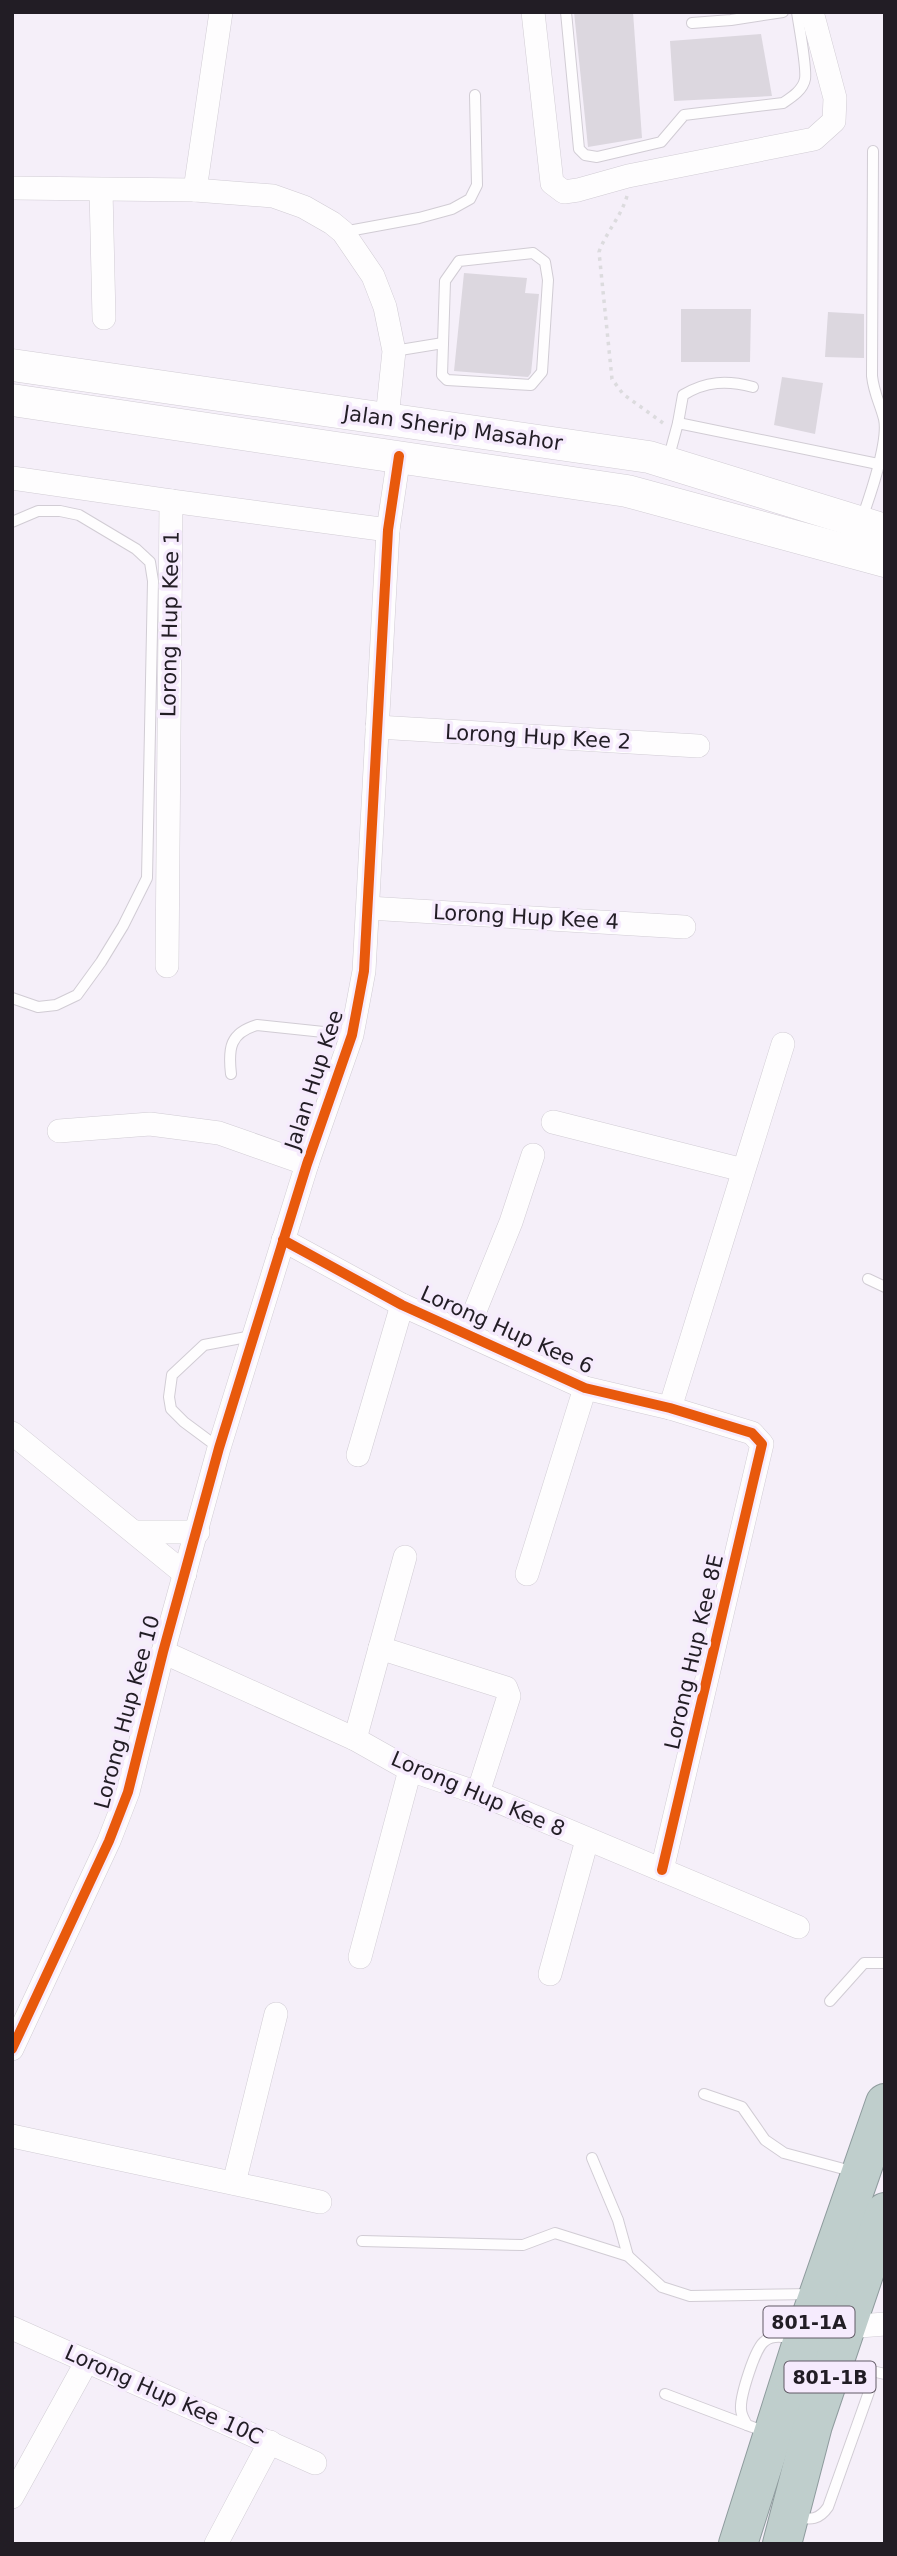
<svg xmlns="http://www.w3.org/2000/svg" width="897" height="2556" font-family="'DejaVu Sans',sans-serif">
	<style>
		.building { fill: #dcd7df }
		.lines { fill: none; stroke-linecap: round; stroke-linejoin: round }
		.lane-casing { stroke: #d1ccd4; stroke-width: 12 }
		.street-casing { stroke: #d1ccd4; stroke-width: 24 }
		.secondary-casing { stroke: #d1ccd4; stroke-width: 33 }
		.highway-casing { stroke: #8e9b9d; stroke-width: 40 }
		.path { stroke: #dcdbde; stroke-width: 3.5; stroke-dasharray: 3.5 5; stroke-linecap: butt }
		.lane { stroke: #fefdfe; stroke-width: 10 }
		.street { stroke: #fefdfe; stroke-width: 23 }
		.secondary { stroke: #fefdfe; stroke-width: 32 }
		.highway { stroke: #bfcecc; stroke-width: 38 }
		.cycleway-casing { stroke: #f6ebfd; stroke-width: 15 }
		.cycleway { stroke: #e8590c; stroke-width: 10 }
		.labels { text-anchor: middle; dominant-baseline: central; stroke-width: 7; stroke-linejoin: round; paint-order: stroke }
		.shield { fill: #f6ebfd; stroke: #625b66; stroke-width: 2 }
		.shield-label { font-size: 19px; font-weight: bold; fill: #221d25 }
		.street-label { font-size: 21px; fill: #221d25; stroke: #f6ebfd }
	</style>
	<rect width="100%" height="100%" fill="#f5eff9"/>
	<g class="building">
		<polygon points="574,12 633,12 642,138 588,147"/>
		<polygon points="761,34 772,96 674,101 670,41"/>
		<polygon points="464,273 527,278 525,293 539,294 531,373 528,377 454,371"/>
		<polygon points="681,309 751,309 750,362 681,362"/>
		<polygon points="828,312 864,314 864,358 825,357"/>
		<polygon points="782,377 823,383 815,434 774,425"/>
	</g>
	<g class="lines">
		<g class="lane-casing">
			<g id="lane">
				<path d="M566,12L579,149L585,155L597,157L661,142L684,115L783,103C792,97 803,90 805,79C807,68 799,26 797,12"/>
				<polyline points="692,23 731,20 783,12"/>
				<polyline points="343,232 419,218 452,209 470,199 477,185 475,95"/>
				<polygon points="533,253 545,262 548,280 542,372 531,385 447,380 442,375 445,281 459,261"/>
				<polyline points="394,351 443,343"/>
				<path d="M678,423L683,395C706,381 727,380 753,387"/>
				<polyline points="668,460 678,423 878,464"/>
				<path d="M861,521C869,499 889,441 884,419C880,403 874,394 872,376L873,151"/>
				<polyline points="12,522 38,511 60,511 79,515 136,549 150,562 153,581 147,878 123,926 101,962 77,995 56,1005 38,1007 12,998"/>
				<path d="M231,1074C228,1048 230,1033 257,1025L352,1035"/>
				<polyline points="868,1279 885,1287"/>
				<polyline points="219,1448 184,1422 171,1409 169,1397 172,1375 204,1345 252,1336"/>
				<polyline points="830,2001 864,1963 885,1963"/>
				<polyline points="704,2094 742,2107 765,2140 784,2153 855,2172"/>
				<polyline points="592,2158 618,2220 628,2256"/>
				<polyline points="362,2241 523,2245 555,2233 628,2256 662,2287 690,2296 813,2294"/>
				<polyline points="841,2364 885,2374"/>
				<polyline points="665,2394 747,2425"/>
				<path d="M766,2432L747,2425C744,2419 741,2415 741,2409C740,2397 755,2347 765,2341C773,2334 787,2337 797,2340"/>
				<path d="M796,2517C811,2520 819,2520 828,2507L870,2389"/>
			</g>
		</g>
		<g class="street-casing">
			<g id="street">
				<polyline points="533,12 552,183 564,192 578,190 628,176 814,139 834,121 835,98 812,12"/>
				<polyline points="12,188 195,190 273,196 304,207 332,223 343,232 373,276 385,307 394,351 387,418"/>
				<polyline points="101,190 104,318"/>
				<polyline points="195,190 221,12"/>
				<polyline points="12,478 171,501"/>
				<polyline points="377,727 698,746"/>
				<polyline points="368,908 684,927"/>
				<polyline points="167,966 171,501 388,530"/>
				<polyline points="553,1122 743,1170"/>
				<polyline points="59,1131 150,1124 219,1133 307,1164"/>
				<polyline points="283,1240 402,1305 585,1388 670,1408 752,1433 762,1444 662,1870"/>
				<polyline points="466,1333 511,1222 533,1155"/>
				<polyline points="670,1408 783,1044"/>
				<polyline points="12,1433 185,1574"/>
				<polyline points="358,1455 402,1305"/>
				<polyline points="135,1532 198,1532"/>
				<polyline points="527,1574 585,1388"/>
				<polyline points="380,1648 506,1688 509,1696 478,1793"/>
				<polyline points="163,1652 355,1739 410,1770 478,1793 798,1927"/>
				<polyline points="355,1739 405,1557"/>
				<polyline points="360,1957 410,1770"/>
				<polyline points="550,1974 587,1840"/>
				<polyline points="12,2049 109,1841 128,1792 163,1652 219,1448 307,1164 352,1035 364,971 388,530 399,456"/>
				<polyline points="12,2136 320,2202"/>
				<polyline points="234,2183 276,2014"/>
				<polyline points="847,2327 885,2324"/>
				<polyline points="12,2328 315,2463"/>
				<polyline points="12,2497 87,2361"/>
				<polyline points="216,2544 270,2442"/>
			</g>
		</g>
		<g class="secondary-casing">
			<g id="secondary">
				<polyline points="12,365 649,457 885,530"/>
				<polyline points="12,400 627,491 885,561"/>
			</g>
		</g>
		<g class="highway-casing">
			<g id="highway">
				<polyline points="738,2544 802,2342 885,2103"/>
				<polyline points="782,2544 813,2425 885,2212"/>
			</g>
		</g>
		<path class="path" d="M627,196C621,217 606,232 599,252L612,379L623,394L663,423"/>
		<use href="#lane" class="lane"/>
		<use href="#street" class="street"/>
		<use href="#secondary" class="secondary"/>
		<use href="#highway" class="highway"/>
		<g class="cycleway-casing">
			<g id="cycleway">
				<polyline points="283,1240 402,1305 585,1388 670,1408 752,1433 762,1444 662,1870"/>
				<polyline points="12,2049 109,1841 128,1792 163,1652 219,1448 307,1164 352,1035 364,971 388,530 399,456"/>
			</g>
		</g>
		<use href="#cycleway" class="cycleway"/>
	</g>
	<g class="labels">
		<g class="shield">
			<rect x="763.5" y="2306.5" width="91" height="31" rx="5"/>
			<rect x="784.5" y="2361.5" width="91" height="31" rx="5"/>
		</g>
		<g class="shield-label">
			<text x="809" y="2322">801-1A</text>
			<text x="830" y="2377">801-1B</text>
		</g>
		<g class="street-label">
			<text transform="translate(453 428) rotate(8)">Jalan Sherip Masahor</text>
			<text transform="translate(170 624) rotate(-89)">Lorong Hup Kee 1</text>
			<text transform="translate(538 737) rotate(3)">Lorong Hup Kee 2</text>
			<text transform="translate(526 917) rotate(3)">Lorong Hup Kee 4</text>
			<text transform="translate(314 1080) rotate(-72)">Jalan Hup Kee</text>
			<text transform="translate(507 1330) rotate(24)">Lorong Hup Kee 6</text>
			<text transform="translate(694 1652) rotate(-77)">Lorong Hup Kee 8E</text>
			<text transform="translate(127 1712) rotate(-75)">Lorong Hup Kee 10</text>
			<text transform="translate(478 1794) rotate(23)">Lorong Hup Kee 8</text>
			<text transform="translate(164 2395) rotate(24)">Lorong Hup Kee 10C</text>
		</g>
	</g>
	<rect width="897" height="2556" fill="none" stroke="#221d25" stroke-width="28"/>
</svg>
